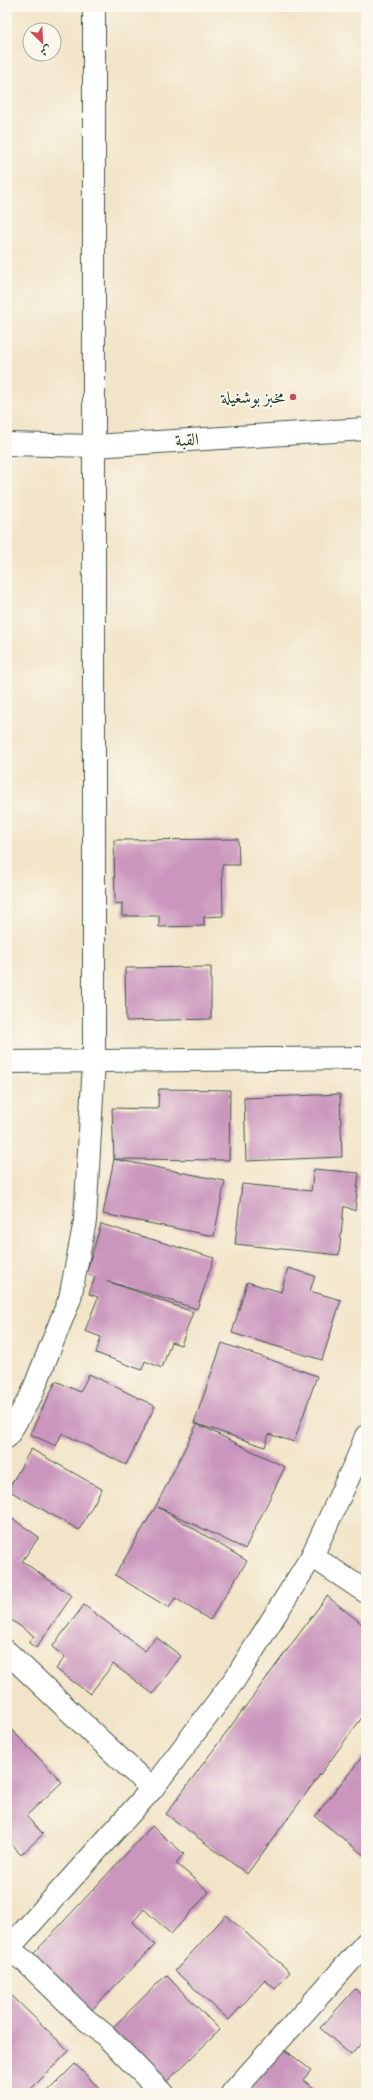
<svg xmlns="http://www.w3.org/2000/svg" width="373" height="2100" font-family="'IM FELL Double Pica',Amiri,serif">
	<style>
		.building { fill: #ca96bd }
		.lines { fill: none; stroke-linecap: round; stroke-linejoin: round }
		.minor-casing { stroke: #3f564a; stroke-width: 24 }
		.secondary-casing { stroke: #3f564a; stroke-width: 24 }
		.minor { stroke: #fff; stroke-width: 22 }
		.secondary { stroke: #fff; stroke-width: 22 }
		.poi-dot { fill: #d1495b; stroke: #fbf7ec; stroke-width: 1.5 }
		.labels { text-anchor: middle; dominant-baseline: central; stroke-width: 4; stroke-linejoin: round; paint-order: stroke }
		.poi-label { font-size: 17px; fill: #1f3d34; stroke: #fbf7ec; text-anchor: end }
		.street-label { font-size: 17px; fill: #1f3d34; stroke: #fbf7ec }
	</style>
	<rect width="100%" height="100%" fill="#fbf7ec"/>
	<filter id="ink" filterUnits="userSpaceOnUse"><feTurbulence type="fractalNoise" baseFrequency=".025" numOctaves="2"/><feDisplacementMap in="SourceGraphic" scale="8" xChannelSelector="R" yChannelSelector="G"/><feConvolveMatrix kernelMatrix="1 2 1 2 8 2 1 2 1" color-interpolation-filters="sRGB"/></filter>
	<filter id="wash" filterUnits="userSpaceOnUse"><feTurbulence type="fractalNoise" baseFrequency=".012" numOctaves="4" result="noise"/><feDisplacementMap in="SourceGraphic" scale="16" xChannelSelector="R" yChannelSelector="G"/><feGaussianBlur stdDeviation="0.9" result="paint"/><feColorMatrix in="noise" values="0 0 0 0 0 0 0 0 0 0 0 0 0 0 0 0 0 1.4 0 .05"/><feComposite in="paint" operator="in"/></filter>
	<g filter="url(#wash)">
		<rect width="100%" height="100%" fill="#f2e4c8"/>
		<g id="blocks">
			<g class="building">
				<polygon points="238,839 239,865 222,865 223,916 204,917 204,926 159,927 159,916 122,916 122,903 115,904 114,840"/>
				<polygon points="211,967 211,1019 126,1021 125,968"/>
				<polygon points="159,1089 230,1090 229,1160 114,1159 225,1181 214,1236 103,1214 114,1159 112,1108 158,1109"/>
				<polygon points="340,1094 342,1157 246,1161 244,1098"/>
				<polygon points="314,1169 359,1173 355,1211 344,1206 339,1255 235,1244 242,1184 311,1191"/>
				<polygon points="101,1224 214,1258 197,1309 107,1281 193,1312 181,1345 171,1342 162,1368 145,1361 142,1370 96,1353 101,1337 85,1331 98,1297 89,1294 95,1277 86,1274"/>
				<polygon points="288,1268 315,1276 310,1291 341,1300 322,1360 232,1333 247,1282 281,1292"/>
				<polygon points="222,1343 317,1376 294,1442 269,1434 265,1447 197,1424 285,1467 245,1549 158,1507 247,1561 210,1620 175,1598 169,1608 115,1575 156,1506 197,1424 194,1423"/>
				<polygon points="89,1374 155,1406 126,1465 62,1433 56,1446 30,1434 56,1381 80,1392"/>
				<polygon points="31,1449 102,1489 79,1530 8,1490"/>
				<polygon points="7,1515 39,1537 22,1561 72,1596 36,1648 29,1643 34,1636 7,1617"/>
				<polygon points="327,1596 366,1627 366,1712 247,1874 166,1814"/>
				<polygon points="84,1605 145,1651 156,1637 181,1656 153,1694 113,1664 90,1694 56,1669 65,1657 52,1647"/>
				<polygon points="7,1725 62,1782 26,1816 43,1834 21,1855 7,1840"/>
				<polygon points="366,1752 366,1857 315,1816"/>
				<polygon points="152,1826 184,1854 176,1863 209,1892 171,1934 144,1909 133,1922 155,1945 84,2018 26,1962"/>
				<polygon points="226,1915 290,1972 275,1989 265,1980 229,2020 175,1971"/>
				<polygon points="166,1975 220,2030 158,2090 105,2035"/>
				<polygon points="355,1989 366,1999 366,2038 351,2055 320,2028"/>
				<polygon points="7,1991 69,2051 27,2093 7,2093"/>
				<polygon points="281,2047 311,2070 303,2080 318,2091 317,2093 247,2093"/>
				<polygon points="75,2064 104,2093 46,2093"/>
			</g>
		</g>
	</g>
	<g filter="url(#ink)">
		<use href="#blocks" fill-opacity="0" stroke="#3f564a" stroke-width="1"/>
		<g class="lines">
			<g class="minor-casing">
				<g id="minor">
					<polyline points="7,1062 366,1058"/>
					<polyline points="7,1437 31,1396 70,1298 85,1221 94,1061 94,7"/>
					<polyline points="312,1556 366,1592"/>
					<polyline points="7,1652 152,1789"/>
					<polyline points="8,1949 26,1962 84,2018 105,2035 162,2093"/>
					<polyline points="7,1950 152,1789 235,1679 312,1556 358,1457 366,1436"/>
					<polyline points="232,2093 366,1943"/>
				</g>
			</g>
			<g class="secondary-casing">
				<polyline id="secondary" points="7,444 94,446 366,429"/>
			</g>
			<use href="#minor" class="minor"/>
			<use href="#secondary" class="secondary"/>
		</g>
	</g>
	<circle class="poi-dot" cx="293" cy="397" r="4"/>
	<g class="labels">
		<g class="poi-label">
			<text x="285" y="397">مخبز بوشغيلة</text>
		</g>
		<g class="street-label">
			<text transform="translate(187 440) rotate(-4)">القبة</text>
		</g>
	</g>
	<rect width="373" height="2100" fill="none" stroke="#fbf7ec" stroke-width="24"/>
	<g transform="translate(42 42) rotate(156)"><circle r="19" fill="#fbf7ec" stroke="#a3ada2"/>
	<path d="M0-3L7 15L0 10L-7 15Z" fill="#d1495b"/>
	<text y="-6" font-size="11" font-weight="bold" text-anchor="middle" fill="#1f3d34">ش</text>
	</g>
</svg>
